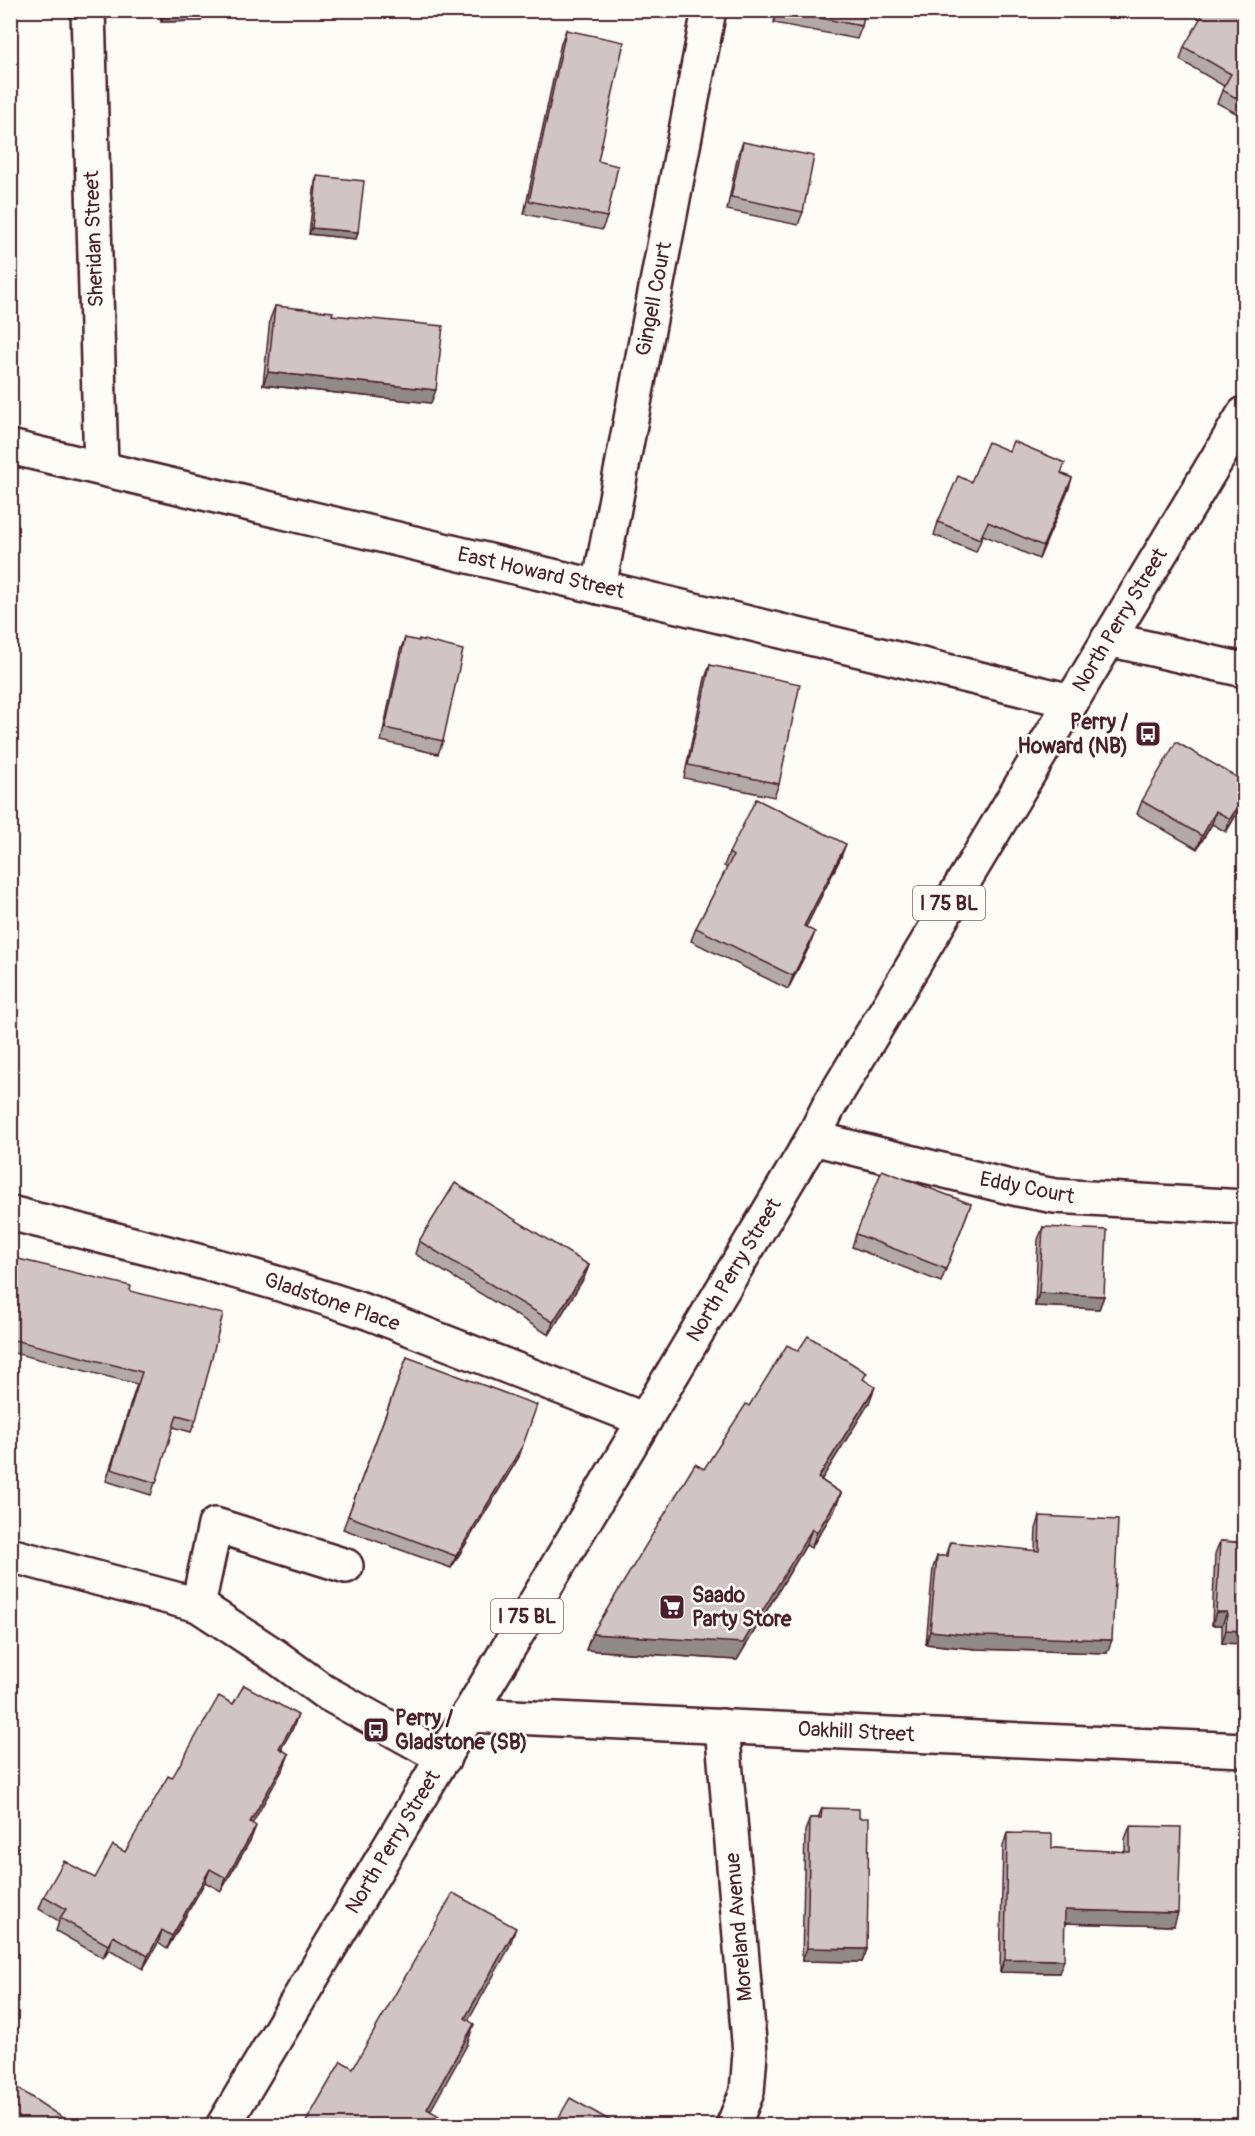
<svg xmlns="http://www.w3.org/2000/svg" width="1255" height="2136" font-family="Pangolin,sans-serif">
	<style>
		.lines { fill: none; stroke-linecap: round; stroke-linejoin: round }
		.minor-casing { stroke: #4a1f2b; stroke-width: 38 }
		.major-casing { stroke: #4a1f2b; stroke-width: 38 }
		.minor { stroke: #fdfcf7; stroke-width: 33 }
		.major { stroke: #fdfcf7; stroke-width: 33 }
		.wall { fill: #b3a9a9; stroke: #4a1f2b; stroke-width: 1.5 }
		.shaded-wall { fill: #928a89; stroke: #4a1f2b; stroke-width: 1.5 }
		.building { fill: #d0c5c4; stroke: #4a1f2b; stroke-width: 1.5 }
		.labels { text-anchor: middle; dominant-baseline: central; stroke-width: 5; stroke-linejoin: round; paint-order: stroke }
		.shield { fill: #fdfcf7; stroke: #806168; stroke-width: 1.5 }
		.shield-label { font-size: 20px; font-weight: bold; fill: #4a1f2b }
		.street-label { font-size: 21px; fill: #4a1f2b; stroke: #fdfcf7 }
		.poi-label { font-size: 21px; font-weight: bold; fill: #4a1f2b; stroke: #fdfcf7; text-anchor: start }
	</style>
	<rect width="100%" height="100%" fill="#fdfcf7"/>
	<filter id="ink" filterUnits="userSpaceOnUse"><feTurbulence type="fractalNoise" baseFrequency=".0167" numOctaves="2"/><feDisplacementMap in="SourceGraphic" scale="12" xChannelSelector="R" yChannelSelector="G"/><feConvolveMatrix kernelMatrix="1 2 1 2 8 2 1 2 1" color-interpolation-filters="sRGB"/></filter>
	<g filter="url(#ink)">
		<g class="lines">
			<g class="minor-casing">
				<g id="minor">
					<polyline points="88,10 101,468"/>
					<polyline points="10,447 599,587 1071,701"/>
					<polyline points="599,587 709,10"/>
					<polyline points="1108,639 1244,670"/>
					<polyline points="813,1138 1018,1189 1055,1196 1244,1207"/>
					<path d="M10,1213C131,1244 252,1272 370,1313L645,1420"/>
					<polyline points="10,1555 198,1605 274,1655 323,1691 444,1758"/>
					<polyline points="198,1605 215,1525 346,1566"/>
					<polyline points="468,1715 1244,1750"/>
					<polyline points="722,1726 750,2053 747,2092 733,2126"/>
				</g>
			</g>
			<g class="major-casing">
				<polyline id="major" points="223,2126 813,1138 829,1106 1244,414"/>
			</g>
			<use href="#minor" class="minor"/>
			<use href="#major" class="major"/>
		</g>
		<g class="wall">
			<polygon points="160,10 204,10 201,21 161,22"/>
			<polygon points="775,10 865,10 862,26 857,39 774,23 776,11"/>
			<polygon points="1245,10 1245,118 1217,103 1224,86 1180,60 1184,47"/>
			<polygon points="566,30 598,161 607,217 602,230 524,214 561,43"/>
			<polygon points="743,142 803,212 798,225 727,210 738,154"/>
			<polygon points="317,176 358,232 356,239 309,234 315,182"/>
			<polygon points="275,306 332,315 431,403 263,385 270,319"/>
			<polygon points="1061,473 1072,478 1039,559 983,535 976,552 934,535 938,522 971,482"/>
			<polygon points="405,638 443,741 438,754 381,741 400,651"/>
			<polygon points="710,665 779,784 774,797 684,778 705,678"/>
			<polygon points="1245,782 1245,800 1226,832 1212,824 1197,849 1137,814 1142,801"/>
			<polygon points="729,853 841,857 806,927 810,945 788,989 691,941 696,928 727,868 724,866"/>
			<polygon points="971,1204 941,1282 852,1247 856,1234"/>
			<polygon points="1043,1227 1104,1296 1099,1309 1035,1306 1038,1240"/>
			<polygon points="419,1241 589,1265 584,1278 549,1335 415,1254"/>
			<polygon points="10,1257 130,1291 196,1420 191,1432 173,1427 151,1495 106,1481 137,1384 10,1352"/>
			<polygon points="798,1351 864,1380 869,1403 821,1480 841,1493 835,1509 811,1548 806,1545 737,1660 586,1650 592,1634 749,1406"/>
			<polygon points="407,1357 519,1457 451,1568 343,1529"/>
			<polygon points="1245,1469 1245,1644 1222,1643 1222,1625 1212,1625 1215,1554 1220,1541 1241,1542"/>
			<polygon points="1040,1516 1107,1653 976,1649 926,1644 933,1568 937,1556 945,1556 950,1542 1035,1551 1036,1529"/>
			<polygon points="233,1704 293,1728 281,1749 284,1767 252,1823 251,1839 221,1891 205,1882 167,1949 158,1943 143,1969 109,1949 103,1958 56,1931 59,1921 39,1909 44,1896 95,1878 125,1852 172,1778"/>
			<polygon points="822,1808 867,1949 862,1962 802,1961 805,1831 810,1818 818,1818"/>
			<polygon points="1130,1826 1174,1926 1065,1923 1059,1973 1000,1972 1003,1846 1007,1833 1052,1848 1125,1852 1125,1839"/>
		</g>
		<g class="shaded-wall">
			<polygon points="165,10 204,10 201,21 161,22"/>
			<polygon points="312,228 358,232 356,239 309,234"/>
			<polygon points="268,372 436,390 431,403 263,385"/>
			<polygon points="1072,478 1068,491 1039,559 1043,546"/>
			<polygon points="1245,795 1245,800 1226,832 1230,819"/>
			<polygon points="1216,811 1212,824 1197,849 1202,836"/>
			<polygon points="846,844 841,857 800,939 804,926"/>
			<polygon points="815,932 810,945 788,989 793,976"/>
			<polygon points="589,1265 584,1278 549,1335 553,1322"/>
			<polygon points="1039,1293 1104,1296 1099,1309 1035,1306"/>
			<polygon points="875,1387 869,1403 812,1495 818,1478"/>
			<polygon points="523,1445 519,1457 451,1568 456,1556"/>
			<polygon points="841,1493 835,1509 811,1548 817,1532"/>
			<polygon points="812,1529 806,1545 737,1660 586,1650 592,1634"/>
			<polygon points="1216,1612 1227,1612 1222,1625 1212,1625"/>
			<polygon points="1226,1630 1245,1631 1245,1644 1222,1643"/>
			<polygon points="930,1631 1112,1640 1107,1653 976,1649 926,1644"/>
			<polygon points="298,1715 293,1728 274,1761 279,1748"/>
			<polygon points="289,1754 284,1767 246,1835 250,1822"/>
			<polygon points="256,1826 251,1839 221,1891 226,1878"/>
			<polygon points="210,1869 205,1882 167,1949 172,1936"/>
			<polygon points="1065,1910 1178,1913 1174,1926 1061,1923"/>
			<polygon points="516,1928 508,1950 458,2039 465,2018"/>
			<polygon points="162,1930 158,1943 143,1969 148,1956"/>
			<polygon points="113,1936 109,1949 103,1958 108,1945"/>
			<polygon points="807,1948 867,1949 862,1962 802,1961"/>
			<polygon points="1005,1959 1064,1960 1059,1973 1000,1972"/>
			<polygon points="474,2024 467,2045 422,2126 427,2109"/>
		</g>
		<g class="building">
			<polygon points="779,10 865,10 862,26"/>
			<polygon points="1205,10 1245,10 1245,103 1222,90 1231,74 1184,47"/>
			<polygon points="566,30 624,42 598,161 618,166 607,217 529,201"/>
			<polygon points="743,142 814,156 803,212 731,197"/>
			<polygon points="317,176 364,181 358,232 312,228"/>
			<polygon points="275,306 333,312 332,315 443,326 436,390 268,372"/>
			<polygon points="1013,441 1065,463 1061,473 1072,478 1043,546 988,522 980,539 938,522 958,476 971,482 988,442 1009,451"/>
			<polygon points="405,638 419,641 419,639 463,650 443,741 385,728"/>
			<polygon points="710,665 800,684 779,784 688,765"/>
			<polygon points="1176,742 1245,782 1245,795 1230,819 1216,811 1202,836 1142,801"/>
			<polygon points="756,799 846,844 804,926 815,932 793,976 696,928 733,856 729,853"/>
			<polygon points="882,1170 971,1204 946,1269 856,1234"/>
			<polygon points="455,1183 589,1265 553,1322 419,1241"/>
			<polygon points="1043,1227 1107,1230 1104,1296 1039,1293"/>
			<polygon points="10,1257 131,1286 130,1291 223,1314 196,1420 177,1415 156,1483 111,1469 142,1372 10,1339"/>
			<polygon points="808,1336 867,1373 863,1379 875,1387 818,1478 841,1493 817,1532 812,1529 743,1643 592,1634 695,1464 704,1469 746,1404 749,1406 787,1345 798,1351"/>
			<polygon points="407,1357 537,1405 523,1445 456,1556 348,1516"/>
			<polygon points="1040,1516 1118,1520 1112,1640 981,1636 930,1631 937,1556 948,1556 950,1542 1039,1551"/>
			<polygon points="1220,1541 1245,1543 1245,1631 1226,1630 1227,1612 1216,1612"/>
			<polygon points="244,1685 298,1715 279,1748 289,1754 250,1822 256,1826 226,1878 210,1869 172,1936 162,1930 148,1956 113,1936 108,1945 60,1918 66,1909 44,1896 64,1861 95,1878 113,1845 125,1852 168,1776 172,1778 219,1696 233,1704"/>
			<polygon points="822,1808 859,1809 859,1818 869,1818 867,1949 807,1948 810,1818 821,1818"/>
			<polygon points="1130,1826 1181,1827 1178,1913 1065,1910 1064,1960 1005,1959 1007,1833 1052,1834 1052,1848 1130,1852"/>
			<polygon points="453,1893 516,1928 465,2018 474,2024 427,2109 439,2116 434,2126 304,2125 341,2061 353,2068"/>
			<polygon points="10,2083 75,2126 10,2126"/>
			<polygon points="570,2098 618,2125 618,2126 554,2126"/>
		</g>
	</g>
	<defs>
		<g id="bus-square" transform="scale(1.35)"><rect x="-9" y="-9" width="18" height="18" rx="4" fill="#4a1f2b" stroke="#fdfcf7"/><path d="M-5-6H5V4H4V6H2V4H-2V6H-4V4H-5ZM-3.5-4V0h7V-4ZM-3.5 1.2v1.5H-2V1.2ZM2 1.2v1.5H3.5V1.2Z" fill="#fff"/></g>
		<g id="supermarket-square" transform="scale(1.35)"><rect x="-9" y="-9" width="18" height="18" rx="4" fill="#4a1f2b" stroke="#fdfcf7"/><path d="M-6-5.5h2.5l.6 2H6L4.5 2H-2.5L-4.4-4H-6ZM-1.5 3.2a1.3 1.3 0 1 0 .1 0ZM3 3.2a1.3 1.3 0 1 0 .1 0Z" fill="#fff"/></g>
	</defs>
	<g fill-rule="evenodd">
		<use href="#bus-square" x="1148" y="734"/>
		<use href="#supermarket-square" x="672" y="1607"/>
		<use href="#bus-square" x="376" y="1730"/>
	</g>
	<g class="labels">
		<g class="shield">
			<rect x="913" y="886" width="72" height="34" rx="4.5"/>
			<rect x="491" y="1599" width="72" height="34" rx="4.5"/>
		</g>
		<g class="shield-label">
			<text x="949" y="903">I 75 BL</text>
			<text x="527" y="1616">I 75 BL</text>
		</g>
		<g class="street-label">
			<text transform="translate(94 239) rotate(-92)">Sheridan Street</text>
			<text transform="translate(654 299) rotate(-79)">Gingell Court</text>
			<text transform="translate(541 573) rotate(13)">East Howard Street</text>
			<text transform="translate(1120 620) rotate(-59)">North Perry Street</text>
			<text transform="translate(1027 1188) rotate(11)">Eddy Court</text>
			<text transform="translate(734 1270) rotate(-59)">North Perry Street</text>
			<text transform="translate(332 1302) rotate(19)">Gladstone Place</text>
			<text transform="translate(856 1732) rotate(3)">Oakhill Street</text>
			<text transform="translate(393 1842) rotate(-59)">North Perry Street</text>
			<text transform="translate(739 1927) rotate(-95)">Moreland Avenue</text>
		</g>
		<g class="poi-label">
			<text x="1128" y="722" text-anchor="end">Perry /<tspan x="1128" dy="24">Howard (NB)</tspan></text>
			<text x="692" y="1595">Saado<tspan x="692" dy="24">Party Store</tspan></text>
			<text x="395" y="1718">Perry /<tspan x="395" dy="24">Gladstone (SB)</tspan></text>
		</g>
	</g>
	<rect width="1255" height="2136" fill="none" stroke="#fdfcf7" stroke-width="36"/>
	<rect x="18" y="18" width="1219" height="2100" fill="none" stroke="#4a1f2b" stroke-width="2" filter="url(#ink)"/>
</svg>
